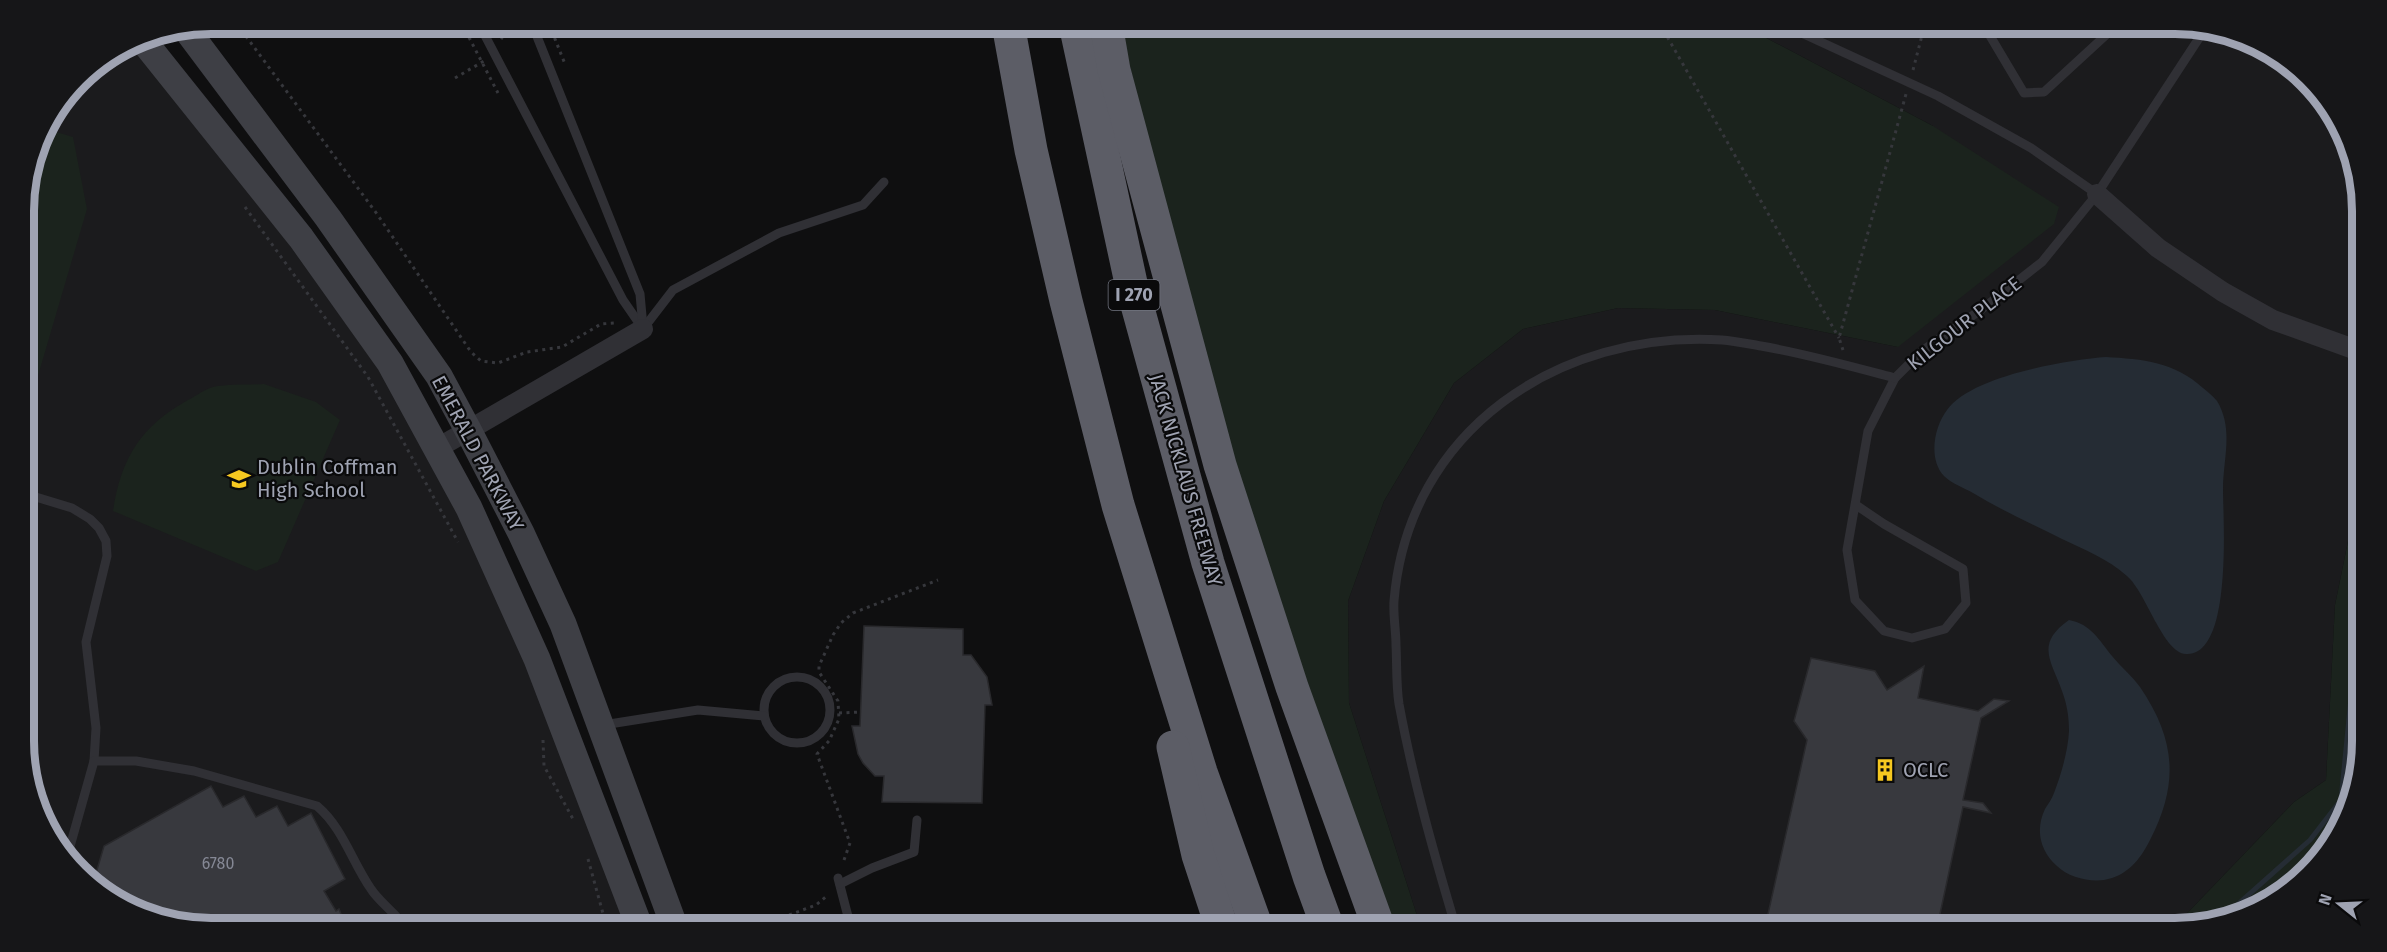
<svg xmlns="http://www.w3.org/2000/svg" width="2387" height="952" font-family="'Fira Sans',sans-serif">
	<style>
		.built { fill: #1b1b1d }
		.green { fill: #1b231d }
		.water { fill: #252c34 }
		.lines { fill: none; stroke-linecap: round; stroke-linejoin: round }
		.stream { stroke: #252c34; stroke-width: 5 }
		.building { fill: #38393e; stroke: #29292c; stroke-width: 1.5 }
		.path { stroke: #36373c; stroke-width: 3; stroke-dasharray: 3 4.5; stroke-linecap: butt }
		.service { stroke: #303035; stroke-width: 9 }
		.minor { stroke: #303035; stroke-width: 20 }
		.secondary { stroke: #3e3f45; stroke-width: 27 }
		.motorway { stroke: #5c5d66; stroke-width: 33 }
		.labels { text-anchor: middle; dominant-baseline: central; stroke-width: 4.5; stroke-linejoin: round; paint-order: stroke }
		.number-label { font-size: 16px; fill: #858895 }
		.shield { fill: #0a0a0b; stroke: #727580; stroke-width: 1.5 }
		.shield-label { font-size: 18px; font-weight: bold; fill: #9fa3b2 }
		.street-label { font-size: 20px; fill: #9fa3b2; stroke: #0a0a0b }
		.poi-label { font-size: 20px; fill: #9fa3b2; stroke: #0a0a0b; text-anchor: start }
		.rim { fill: none; stroke: #9fa3b2; stroke-width: 8 }
	</style>
	<rect width="100%" height="100%" fill="#0f0f10"/>
	<g class="built">
		<polygon points="1740,24 2176,24 2236,34 2317,88 2349,139 2361,186 2362,496 2354,512 2335,605 2326,780 2294,802 2173,928 1421,928 1349,703 1348,601 1384,501 1454,383 1523,329 1618,308 1715,310 1898,347 1933,126"/>
		<polygon points="141,38 436,449 640,928 211,928 151,918 70,864 28,777 24,199 43,128 87,71"/>
		<polygon points="2353,799 2325,855 2294,885"/>
	</g>
	<g class="green">
		<polygon points="1120,24 1740,24 1933,126 2059,207 2054,224 1898,347 1715,310 1618,308 1523,329 1454,383 1384,501 1348,601 1349,703 1421,928 1388,928 1265,572 1181,283"/>
		<polygon points="43,128 73,137 87,209 30,403 26,406 24,199"/>
		<path d="M264,384L316,402L340,420L278,562L256,571L113,511C121,458 141,426 188,400C196,396 205,389 213,387C229,384 248,385 264,384Z"/>
		<polygon points="2362,496 2363,741 2353,799 2290,890 2236,918 2188,928 2173,928 2294,802 2326,780 2335,605 2354,512"/>
	</g>
	<g class="water">
		<path d="M2106,357C2142,359 2175,362 2203,388C2208,392 2213,396 2217,401C2234,429 2223,459 2223,489C2223,519 2233,657 2186,654C2163,653 2146,592 2127,576C2108,559 2085,550 2062,539C2032,524 2001,510 1973,493C1964,488 1951,483 1944,476C1928,459 1934,427 1947,410C1971,376 2066,360 2106,357Z"/>
		<path d="M2069,620C2091,624 2099,640 2112,656C2121,667 2132,676 2140,687C2176,740 2179,784 2150,840C2140,860 2127,876 2104,880C2088,882 2068,877 2057,866C2040,851 2035,830 2045,809C2048,804 2052,799 2054,793C2061,775 2068,751 2069,731C2069,717 2067,704 2062,691C2051,660 2035,644 2069,620Z"/>
	</g>
	<g class="lines">
		<polyline class="stream" points="2219,921 2310,840 2341,800 2363,576"/>
	</g>
	<g class="building">
		<polygon points="864,626 963,629 963,655 971,655 987,677 992,705 985,705 982,803 882,802 884,776 875,776 863,763 858,754 852,726 860,726"/>
		<polygon points="1811,658 1875,671 1887,690 1924,666 1918,698 1978,711 1994,699 2009,701 1981,718 1963,800 1983,803 1991,813 1963,807 1937,928 1758,928 1766,923 1807,740 1794,721"/>
		<polygon points="211,786 223,807 244,796 256,817 277,806 288,826 311,813 345,879 324,891 336,911 339,909 341,914 340,921 331,928 315,928 313,925 308,928 211,928 151,918 94,880 104,846"/>
		<polygon points="369,920 373,928 354,928"/>
	</g>
	<g class="lines">
		<g class="path">
			<polyline points="237,24 377,214 471,352 481,361 498,363 527,352 562,347 601,324 615,323"/>
			<polyline points="462,24 498,93"/>
			<polyline points="549,24 565,64"/>
			<polyline points="1660,24 1839,338"/>
			<polyline points="501,39 512,24"/>
			<polyline points="1913,70 1925,24"/>
			<polyline points="455,78 484,61"/>
			<polyline points="245,207 368,377 458,542"/>
			<polyline points="1843,350 1839,338 1906,94"/>
			<polyline points="839,713 860,712"/>
			<polyline points="543,740 544,766 573,819"/>
			<polyline points="588,859 607,928"/>
			<polyline points="844,860 850,843 817,754 829,741 839,719 838,701 819,672 819,666 833,635 841,623 853,613 938,580"/>
			<polyline points="696,919 722,928"/>
			<polyline points="754,928 816,905 828,895"/>
		</g>
		<g class="service">
			<polyline points="479,24 623,300 643,329"/>
			<polyline points="532,24 640,294 643,327"/>
			<polyline points="1782,24 1938,96 2031,148 2097,194"/>
			<polyline points="1983,24 2024,93 2044,92 2118,24"/>
			<polyline points="643,329 673,290 779,233 863,205 884,182"/>
			<polyline points="26,494 72,508 90,519 99,528 106,541 107,556 86,642 96,728 94,761"/>
			<polyline points="1856,505 1884,524 1963,569 1966,603 1945,629 1912,638 1884,631 1855,600 1847,550 1868,431 1895,378 1922,351 1982,309 2042,262 2097,194 2205,29"/>
			<circle cx="797" cy="710" r="33"/>
			<polyline points="603,725 698,710 764,716"/>
			<path d="M67,857L94,761H136L194,771L317,806C343,828 352,862 371,889C380,903 395,912 406,928"/>
			<polyline points="838,878 851,928"/>
			<polyline points="840,884 872,868 914,852 917,820"/>
			<path d="M1456,928C1434,854 1413,780 1399,704C1396,685 1397,664 1396,645C1396,631 1393,615 1394,601C1408,430 1559,330 1722,340C1735,341 1749,344 1761,346C1807,354 1850,366 1895,378"/>
		</g>
		<g class="minor">
			<polyline points="2097,194 2158,248 2223,292 2273,320 2362,352"/>
			<polyline points="436,449 643,329"/>
		</g>
		<g class="secondary">
			<polyline points="186,29 328,218 439,376 468,430 521,533 563,624 675,928"/>
			<polyline points="141,38 301,238 390,363 469,508 537,659 640,928"/>
		</g>
		<g class="motorway">
			<polyline points="1008,24 1031,150 1066,301 1118,505 1201,772 1257,928"/>
			<polyline points="1075,24 1131,283 1208,563 1309,876 1328,928"/>
			<polyline points="1106,24 1114,70 1220,465 1292,687 1379,928"/>
			<polyline points="1173,747 1198,855 1222,928"/>
		</g>
	</g>
	<defs>
		<g id="school-bare" transform="scale(1.8)"><path d="M0-5L7-2L0 1L-7-2ZM-4 1L0 2.5L4 1V4Q0 6-4 4Z" fill="#f6c820" stroke="#0a0a0b" stroke-width="2.5" paint-order="stroke"/></g>
		<g id="building-bare" transform="scale(1.8)"><path d="M-4-6H4V6H1V3H-1V6H-4ZM-2.5-4.3h1.7v1.8h-1.7ZM.8-4.3h1.7v1.8H.8ZM-2.5-1h1.7V.8h-1.7ZM.8-1h1.7V.8H.8Z" fill="#f6c820" stroke="#0a0a0b" stroke-width="2.5" paint-order="stroke"/></g>
	</defs>
	<g fill-rule="evenodd">
		<use href="#school-bare" x="239" y="479"/>
		<use href="#building-bare" x="1885" y="770"/>
	</g>
	<g class="labels">
		<g class="number-label">
			<text x="218" y="863">6780</text>
		</g>
		<rect class="shield" x="1108.5" y="280" width="51" height="30" rx="4.5"/>
		<g class="shield-label">
			<text x="1134" y="295">I 270</text>
		</g>
		<g class="street-label">
			<text transform="translate(1964 323) rotate(-38)">KILGOUR PLACE</text>
			<text transform="translate(478 453) rotate(62)">EMERALD PARKWAY</text>
			<text transform="translate(1186 480) rotate(74)">JACK NICKLAUS FREEWAY</text>
		</g>
		<g class="poi-label">
			<text x="257" y="467">Dublin Coffman<tspan x="257" dy="23">High School</tspan></text>
			<text x="1903" y="770">OCLC</text>
		</g>
	</g>
	<path d="M0 0H2387V952H0ZM211 34H2175A177 177 0 0 1 2352 211V741A177 177 0 0 1 2175 918H211A177 177 0 0 1 34 741V211A177 177 0 0 1 211 34Z" fill="#161618" fill-rule="evenodd"/>
	<path class="rim" d="M211 34H2175A177 177 0 0 1 2352 211V741A177 177 0 0 1 2175 918H211A177 177 0 0 1 34 741V211A177 177 0 0 1 211 34Z"/>
	<g transform="translate(2339 904) rotate(288)" stroke="#0a0a0b" stroke-width="4.5" paint-order="stroke">
	<path d="M0-4.5L10 22L0 15L-10 22Z" fill="#9fa3b2"/>
	<text y="-9" font-size="16" font-weight="bold" text-anchor="middle" fill="#9fa3b2">N</text>
	</g>
</svg>
